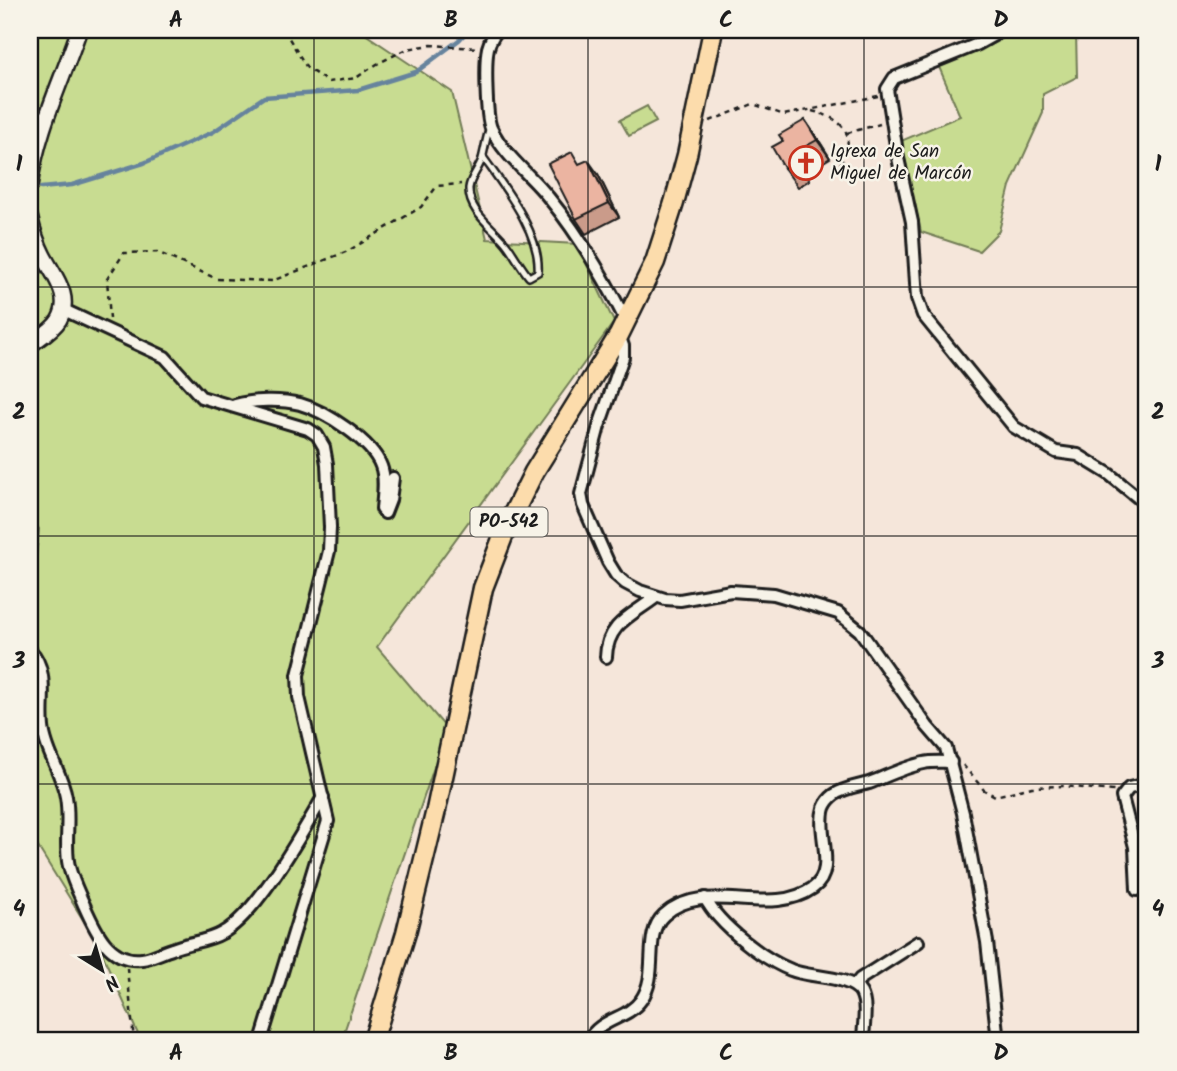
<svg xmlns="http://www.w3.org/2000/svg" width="1177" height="1071" font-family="Kalam,sans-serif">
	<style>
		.green { fill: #c8dc91; stroke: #727c56; stroke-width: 2 }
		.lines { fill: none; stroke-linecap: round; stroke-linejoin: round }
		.stream { stroke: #66839d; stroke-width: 4.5 }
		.service-casing { stroke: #1c1c1c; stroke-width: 10 }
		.minor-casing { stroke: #1c1c1c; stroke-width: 16 }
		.tertiary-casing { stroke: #1c1c1c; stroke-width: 19 }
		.primary-casing { stroke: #1c1c1c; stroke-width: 23 }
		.path { stroke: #1c1c1c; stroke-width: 2.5; stroke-dasharray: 5 5; stroke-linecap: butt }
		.service { stroke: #f7f3e8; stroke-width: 5 }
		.minor { stroke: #f7f3e8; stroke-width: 10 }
		.tertiary { stroke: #f7f3e8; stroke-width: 14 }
		.primary { stroke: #fcdcac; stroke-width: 18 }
		.wall { fill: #ca9b8a; stroke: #1c1c1c; stroke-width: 2 }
		.shaded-wall { fill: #a47e71; stroke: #1c1c1c; stroke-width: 2 }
		.building { fill: #ebb4a1; stroke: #1c1c1c; stroke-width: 2 }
		.grid { fill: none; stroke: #1c1c1c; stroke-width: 2; stroke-opacity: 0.55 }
		.labels { text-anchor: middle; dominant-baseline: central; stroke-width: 5; stroke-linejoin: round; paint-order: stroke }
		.shield { fill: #f7f3e8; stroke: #5e5c59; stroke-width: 2 }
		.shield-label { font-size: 18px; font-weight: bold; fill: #1c1c1c }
		.poi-label { font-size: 19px; fill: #1c1c1c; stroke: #f7f3e8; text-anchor: start }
		.neatline { fill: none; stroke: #1c1c1c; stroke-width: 2.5 }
		.grid-label { font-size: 23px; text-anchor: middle; font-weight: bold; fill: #1c1c1c }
	</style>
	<rect width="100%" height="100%" fill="#f5e6da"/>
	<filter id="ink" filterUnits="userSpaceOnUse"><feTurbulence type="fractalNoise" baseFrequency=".0143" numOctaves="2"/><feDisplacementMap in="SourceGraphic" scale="14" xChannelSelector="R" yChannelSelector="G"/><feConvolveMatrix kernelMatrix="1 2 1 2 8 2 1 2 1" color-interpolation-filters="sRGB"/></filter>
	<g filter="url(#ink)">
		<g class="green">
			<polygon points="30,30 359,30 452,92 487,239 577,244 614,322 377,647 447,729 341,1041 141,1041 98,944 30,834 30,611 39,529 30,517"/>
			<polygon points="1018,30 1079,30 1076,32 1077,77 1043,94 1043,113 1010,186 999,231 979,251 921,232 901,141 960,116 939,67"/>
			<polygon points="647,106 656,122 629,136 620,120"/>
		</g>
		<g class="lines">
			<polyline class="stream" points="41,188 72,185 144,163 213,132 264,97 358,90 416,72 459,40 468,30"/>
			<g class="service-casing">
				<path id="service" d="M483,157C504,187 541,233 538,272L529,277C521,267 515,256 508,246C495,228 468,213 469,188C470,178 479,169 482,159C485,148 486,138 490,127"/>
			</g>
			<g class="minor-casing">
				<g id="minor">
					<path d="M498,30C493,35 490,41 488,48C485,61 486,117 491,128C504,156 531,175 549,198C580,236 604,277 626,321"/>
					<polyline points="1003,30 978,44 894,78 887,89 898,158 912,222 917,298 923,315 1014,427 1056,452 1078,455 1109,474 1147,505"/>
					<polyline points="64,310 165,357 201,397 308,429 317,435 324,447 327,464 330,527 329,551 298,675 299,697 328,821 261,1041"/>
					<polyline points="619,335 623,346 623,357 599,426 581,494 583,505 608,562 616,575 625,583 640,591 665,599 680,600 731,591 774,594 838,613 860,631 927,726 946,748 963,813 987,942 998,1041"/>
					<path d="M235,405C254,400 280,399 300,404C325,411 372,441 381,466C386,479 383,496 382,509L385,513L390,500L393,478"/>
					<path d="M30,650C50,671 40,701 43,727C45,751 62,773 66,797C70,818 65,839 68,861C70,876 78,891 84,905C95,930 109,963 142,959C151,958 162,952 172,949C188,942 207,942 222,933C257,914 302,833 323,797"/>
					<path d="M606,657C607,623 633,615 656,597"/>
					<polyline points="1137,890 1135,847 1122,797 1129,788 1147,784"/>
					<path d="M705,898C719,925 763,959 791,970C809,978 851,975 861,993C868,1006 863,1027 863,1041"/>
					<polyline points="855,985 860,979 918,942"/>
					<path d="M588,1041C601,1017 627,1020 641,1000C660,974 642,935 664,915C704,878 769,919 813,888C838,870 816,833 824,808C826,803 830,798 834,795C843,788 858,786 869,783C887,776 905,767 924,763C933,761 942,762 951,762"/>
				</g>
			</g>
			<g class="tertiary-casing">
				<g id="tertiary">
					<path d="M30,184C37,130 62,81 79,30"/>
					<path d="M30,218C33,231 37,243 43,255C53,275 73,296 59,320C53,330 39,338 30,345"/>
				</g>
			</g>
			<g class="primary-casing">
				<polyline id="primary" points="373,1041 406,933 436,810 483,588 507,526 534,472 619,335 655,262 674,203 687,155 713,30"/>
			</g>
			<g class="path">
				<polyline points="284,30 307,68 328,82 356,78 377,64 407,49 431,45 477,48"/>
				<path d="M812,111C846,119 858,137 838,168"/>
				<polyline points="710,121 753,104 784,115 878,96"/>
				<polyline points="847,133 880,124"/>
				<polyline points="110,319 107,279 124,253 157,252 217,279 272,281 348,251 421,207 437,186 461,184"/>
				<polyline points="963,765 984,790 995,796 1032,787 1063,786 1114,791"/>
				<polyline points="127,968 134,1041"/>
			</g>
			<use href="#service" class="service"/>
			<use href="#minor" class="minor"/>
			<use href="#tertiary" class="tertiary"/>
			<use href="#primary" class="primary"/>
		</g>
		<g class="wall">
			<polygon points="918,30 938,30 922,35"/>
			<polygon points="805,120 818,139 830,158 814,168 816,172 808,177 810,180 798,187 784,168 783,141"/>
			<polygon points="581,164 598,174 619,217 586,234 576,219"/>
		</g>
		<g class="shaded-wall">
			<polygon points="805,120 818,139 830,158 817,140"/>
			<polygon points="588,160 598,174 619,217 609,203"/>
		</g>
		<g class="building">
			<polygon points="805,120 817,140 801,149 803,153 795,158 797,161 784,168 772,147 783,141 779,135"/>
			<polygon points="572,152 579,164 588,160 609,203 576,219 548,164"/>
		</g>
	</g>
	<path class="grid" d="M314,30V1041M588,30V1041M864,30V1041M30,287H1147M30,536H1147M30,784H1147"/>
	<defs>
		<g id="church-ring" transform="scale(1.75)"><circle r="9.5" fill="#f7f3e8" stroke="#c8321e" stroke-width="1.5"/><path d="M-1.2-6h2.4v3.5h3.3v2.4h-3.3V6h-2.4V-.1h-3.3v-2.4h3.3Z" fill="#c8321e"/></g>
	</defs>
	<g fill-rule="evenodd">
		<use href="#church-ring" x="806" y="163"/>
	</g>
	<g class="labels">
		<rect class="shield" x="470.5" y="507.5" width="77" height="29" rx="5"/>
		<g class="shield-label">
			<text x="509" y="522">PO-542</text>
		</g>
		<g class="poi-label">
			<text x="830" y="152">Igrexa de San<tspan x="830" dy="22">Miguel de Marcón</tspan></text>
		</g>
	</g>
	<rect width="1177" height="1071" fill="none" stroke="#f7f3e8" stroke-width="77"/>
	<g transform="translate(102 970) rotate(143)" stroke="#f7f3e8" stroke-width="5" paint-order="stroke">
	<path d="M0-5L12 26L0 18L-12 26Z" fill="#1c1c1c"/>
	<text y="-10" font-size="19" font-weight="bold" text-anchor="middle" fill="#1c1c1c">N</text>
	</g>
	<rect x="38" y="38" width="1100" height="994" class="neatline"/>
	<g class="grid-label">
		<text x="176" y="27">A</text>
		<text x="451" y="27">B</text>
		<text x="726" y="27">C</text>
		<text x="1001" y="27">D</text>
		<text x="19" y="171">1</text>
		<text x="1158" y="171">1</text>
		<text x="19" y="419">2</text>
		<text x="1158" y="419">2</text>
		<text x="19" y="668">3</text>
		<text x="1158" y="668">3</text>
		<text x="19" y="916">4</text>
		<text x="1158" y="916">4</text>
		<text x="176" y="1060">A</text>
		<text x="451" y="1060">B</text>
		<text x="726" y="1060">C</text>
		<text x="1001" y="1060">D</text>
	</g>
</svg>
